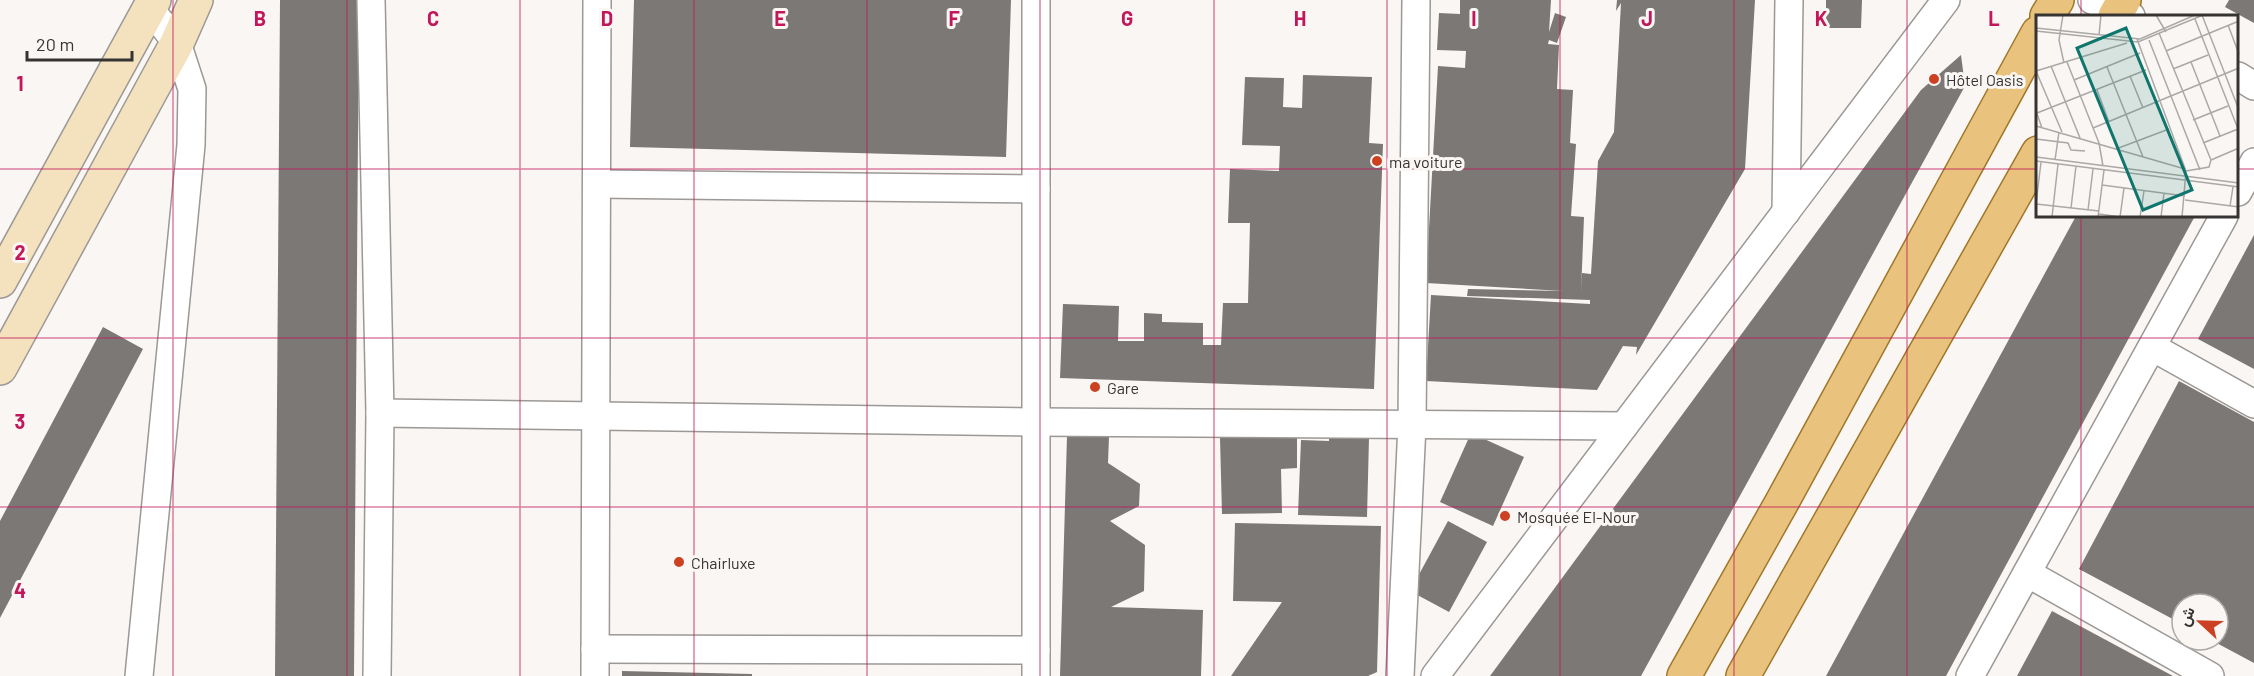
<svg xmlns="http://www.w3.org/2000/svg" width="2254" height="676" font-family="Barlow,Vazirmatn,sans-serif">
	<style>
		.building { fill: #7b7875 }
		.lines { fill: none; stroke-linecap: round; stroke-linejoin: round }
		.street-casing { stroke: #9b9895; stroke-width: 30 }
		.secondary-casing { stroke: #9b9895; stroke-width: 36 }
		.primary-casing { stroke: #a0772a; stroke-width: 36 }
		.street { stroke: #fff; stroke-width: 27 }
		.secondary { stroke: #f4e1be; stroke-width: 33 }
		.primary { stroke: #e9c37d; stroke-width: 33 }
		.grid { fill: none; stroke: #c2185b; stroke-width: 1.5; stroke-opacity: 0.55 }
		.poi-dot { fill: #cb4121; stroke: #faf6f3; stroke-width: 2 }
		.labels { text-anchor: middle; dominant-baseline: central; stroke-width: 6; stroke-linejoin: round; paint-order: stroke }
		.poi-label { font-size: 16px; fill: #353432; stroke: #faf6f3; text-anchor: start }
		.inset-road { fill: none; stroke: #aba8a6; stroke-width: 1.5 }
		.view { fill: #0f766e; fill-opacity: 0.15; stroke: #0f766e; stroke-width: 3 }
		.inset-edge { fill: none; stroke: #353432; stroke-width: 3 }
		.grid-label { font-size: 20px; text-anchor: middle; font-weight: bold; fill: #c2185b; stroke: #faf6f3; stroke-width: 6; stroke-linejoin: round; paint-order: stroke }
	</style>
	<rect width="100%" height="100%" fill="#faf6f3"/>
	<g class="building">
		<polygon points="280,0 359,0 354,676 275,676"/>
		<polygon points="634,0 1011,0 1006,157 630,147"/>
		<polygon points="1460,0 1551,0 1549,32 1555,13 1566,17 1557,43 1549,40 1548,44 1559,45 1557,89 1573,90 1570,143 1576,144 1571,216 1584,217 1581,293 1582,273 1591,274 1598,161 1614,132 1621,3 1616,11 1617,0 1755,0 1745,169 1636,355 1637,347 1623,346 1597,390 1426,381 1431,295 1590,304 1590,300 1467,296 1468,289 1564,291 1426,283 1438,66 1465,68 1466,51 1437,50 1439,13 1460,14"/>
		<polygon points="1826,0 1862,0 1861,28 1826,28"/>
		<polygon points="2229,0 2254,0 2254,23 2225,7"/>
		<polygon points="1961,55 1965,86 1641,676 1490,676 1921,90"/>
		<polygon points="1303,75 1372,77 1369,143 1383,144 1374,389 1060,378 1063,304 1119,306 1118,341 1144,341 1144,313 1162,314 1162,322 1203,323 1203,345 1221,345 1223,303 1248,303 1250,223 1228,223 1230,169 1279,171 1280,146 1242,145 1245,77 1284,78 1283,107 1302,108"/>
		<polygon points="2076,216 2195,216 1946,676 1826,676"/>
		<polygon points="2254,235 2254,369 2198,339"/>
		<polygon points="103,327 143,349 0,618 0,521"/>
		<polygon points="2179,381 2254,422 2254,663 2211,640 2218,640 2218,604 2182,604 2182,624 2079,569"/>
		<polygon points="1471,433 1524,457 1493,526 1440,502"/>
		<polygon points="1067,436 1109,437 1108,463 1140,484 1139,506 1110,521 1145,545 1144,591 1111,607 1203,610 1201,676 1060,676"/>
		<polygon points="1297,436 1297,468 1281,469 1282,513 1222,514 1220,438"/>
		<polygon points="1329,437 1369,438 1367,517 1298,515 1301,440 1329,441"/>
		<polygon points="1448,521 1487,542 1449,612 1410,591"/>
		<polygon points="1235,523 1381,526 1377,672 1368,676 1231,676 1282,602 1233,601"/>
		<polygon points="2052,611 2173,676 2017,676"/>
		<polygon points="622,671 752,674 752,676 622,676"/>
	</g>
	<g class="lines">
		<g class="street-casing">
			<g id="street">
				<polyline points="371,0 380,413 377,676"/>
				<polyline points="1036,0 1036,676"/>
				<polyline points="2092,0 2131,16"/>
				<polyline points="2238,76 2254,86"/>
				<polyline points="597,184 1036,189"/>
				<polyline points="2238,192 2254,162"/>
				<polyline points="1786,212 1789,0"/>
				<polyline points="2152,347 2254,404"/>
				<polyline points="380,413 1036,422 1624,426"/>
				<polyline points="2027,573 2210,676"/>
				<polyline points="595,649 1036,650"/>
				<polyline points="139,676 191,145 192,89 177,43 150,9"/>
				<polyline points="595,676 597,0"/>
				<polyline points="1400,676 1412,425 1416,0"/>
				<polyline points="1435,676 1946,0"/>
				<polyline points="1970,676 2224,216"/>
			</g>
		</g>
		<g class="secondary-casing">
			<g id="secondary">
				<polyline points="0,281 154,0"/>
				<polyline points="0,368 177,43 196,0"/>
			</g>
		</g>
		<g class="primary-casing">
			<g id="primary">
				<polyline points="2047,16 2057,0"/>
				<polyline points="2115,16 2124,0"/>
				<polyline points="1684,676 1782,502 2038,33"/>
				<polyline points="1743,676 2038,153"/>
			</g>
		</g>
		<use href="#street" class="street"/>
		<use href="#secondary" class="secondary"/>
		<use href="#primary" class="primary"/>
	</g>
	<path class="grid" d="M173,0V676M347,0V676M520,0V676M694,0V676M867,0V676M1040,0V676M1214,0V676M1387,0V676M1560,0V676M1734,0V676M1907,0V676M2081,0V16M0,169H2038M2238,169H2254M2081,216V676M0,338H2254M0,507H2254"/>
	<g class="poi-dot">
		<circle cx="1934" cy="79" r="6"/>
		<circle cx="1377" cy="161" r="6"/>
		<circle cx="1095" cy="387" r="6"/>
		<circle cx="1505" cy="516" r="6"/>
		<circle cx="679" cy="562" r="6"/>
	</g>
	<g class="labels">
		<g class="poi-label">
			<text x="1946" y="79">Hôtel Oasis</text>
			<text x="1389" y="161">ma voiture</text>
			<text x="1107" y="387">Gare</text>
			<text x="1517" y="516">Mosquée El-Nour</text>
			<text x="691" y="562">Chairluxe</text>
		</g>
	</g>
	<g transform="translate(2036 15)">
		<rect width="202" height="202" fill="#faf6f3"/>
		<path class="inset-road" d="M27,0L23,25L28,48M120,0L130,17M166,0L203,95M159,4L202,114L167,128M192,10L203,39M0,13L104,24L159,0M0,16L102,27L167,0M123,18L175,145L173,152L150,156M63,20L65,0M101,24L150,156L146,202M113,25L164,155M130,36L203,6M31,47L63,128L67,151M155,47L184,121M15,51L44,123M71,52L107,142M137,54L172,40M0,56L91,28M0,56L26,117M94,61L107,93M38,65L104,38M61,75L73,107M0,96L6,113M1,98L110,55M157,105L192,91M0,111L149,154M57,113L203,53M0,124L32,128L35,135L49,136M80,134L133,114M0,142L203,168M19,145L23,117M175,145L203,133M0,146L203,172M66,170L149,181M149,185L203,192M0,189L63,196M0,189L5,147M194,191L197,172M35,193L40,151M52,195L57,154M63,199L84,202L88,173M16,202L22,149M62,202L68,155M104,202L108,176M125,202L128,178"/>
		<path class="view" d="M90,13L156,175L107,195L41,33Z"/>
		<rect width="202" height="202" class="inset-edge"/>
	</g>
	<g class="grid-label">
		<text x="260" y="26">B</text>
		<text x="433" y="26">C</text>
		<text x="607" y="26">D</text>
		<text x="780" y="26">E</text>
		<text x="954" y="26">F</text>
		<text x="1127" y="26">G</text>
		<text x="1300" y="26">H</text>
		<text x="1474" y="26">I</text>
		<text x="1647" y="26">J</text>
		<text x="1821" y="26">K</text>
		<text x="1994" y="26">L</text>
		<text x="20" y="91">1</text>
		<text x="20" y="260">2</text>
		<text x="20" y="429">3</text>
		<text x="20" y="598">4</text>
	</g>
	<g transform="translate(2200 622) rotate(292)"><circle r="28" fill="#faf6f3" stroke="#aba8a6" stroke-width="1.5"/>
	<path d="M0-4.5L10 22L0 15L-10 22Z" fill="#cb4121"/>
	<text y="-9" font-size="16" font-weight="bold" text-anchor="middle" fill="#353432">ش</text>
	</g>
	<path d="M27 51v9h105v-9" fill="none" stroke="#353432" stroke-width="3"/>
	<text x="36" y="51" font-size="18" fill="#353432" stroke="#faf6f3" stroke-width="4.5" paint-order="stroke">20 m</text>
</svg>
